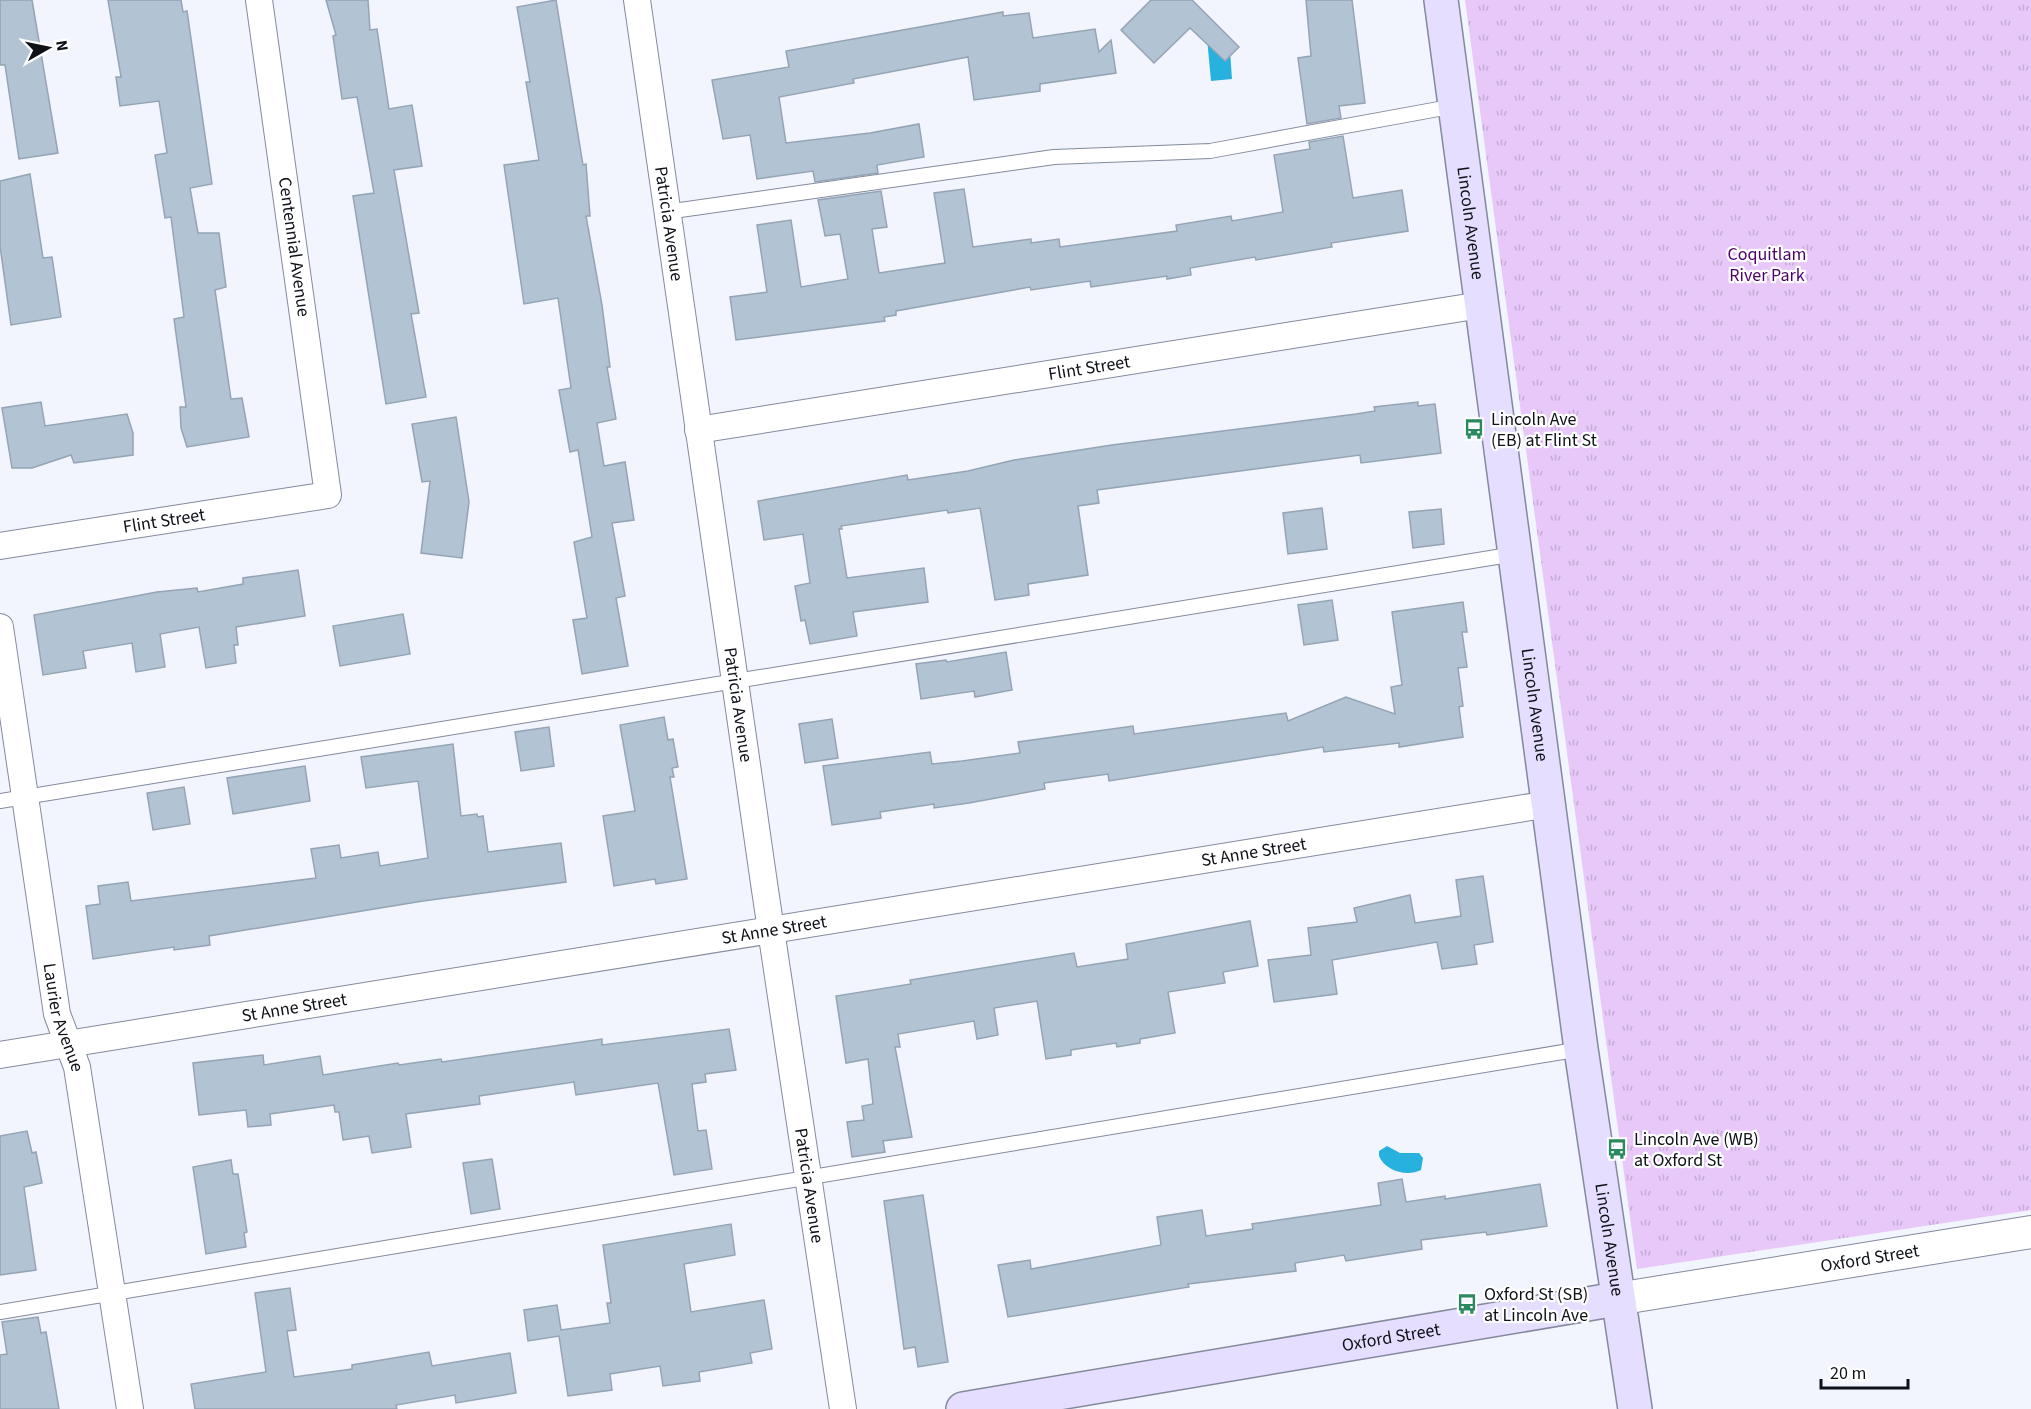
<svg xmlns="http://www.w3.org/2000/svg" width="2031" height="1409" font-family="'Source Sans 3',sans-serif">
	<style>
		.park { fill: url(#park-tufts) }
		.water { fill: #26b1df }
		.building { fill: #b2c3d3; stroke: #94a4b4; stroke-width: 1.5 }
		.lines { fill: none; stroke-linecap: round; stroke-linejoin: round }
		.service-casing { stroke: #838a9d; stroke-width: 16 }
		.minor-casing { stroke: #838a9d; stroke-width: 28 }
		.tertiary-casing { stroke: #838a9d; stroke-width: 34 }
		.secondary-casing { stroke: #838a9d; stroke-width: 36 }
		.service { stroke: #fff; stroke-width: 14 }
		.minor { stroke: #fff; stroke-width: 26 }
		.tertiary { stroke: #fff; stroke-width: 32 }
		.secondary { stroke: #e5defe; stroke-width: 33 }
		.labels { text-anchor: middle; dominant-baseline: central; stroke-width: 4.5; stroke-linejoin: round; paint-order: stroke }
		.street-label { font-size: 18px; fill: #0e1118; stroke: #fff }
		.park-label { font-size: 18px; fill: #4d0067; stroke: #fff }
		.poi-label { font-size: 18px; fill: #0e1118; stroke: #fff; text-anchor: start }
	</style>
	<defs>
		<pattern id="park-tufts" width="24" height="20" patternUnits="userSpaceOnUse" patternTransform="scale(1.5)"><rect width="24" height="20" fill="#e8c8f9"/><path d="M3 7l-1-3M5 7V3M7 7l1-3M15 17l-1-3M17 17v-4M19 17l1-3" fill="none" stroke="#c6abd5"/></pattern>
	</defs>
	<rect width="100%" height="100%" fill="#f2f5fd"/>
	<polygon class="park" points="1465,0 2031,0 2031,1210 1637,1269"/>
	<g class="water">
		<polygon points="1229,37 1232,79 1211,81 1207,38"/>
		<path d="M1387,1146L1400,1153H1419L1423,1158L1421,1170C1407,1177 1385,1171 1379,1156V1151Z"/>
	</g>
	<g class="building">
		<polygon points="0,0 32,0 58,153 19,159 5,65 0,65"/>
		<polygon points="108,0 181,0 183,12 187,11 212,184 190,188 198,233 219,233 226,287 215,290 231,399 242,398 249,437 187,447 181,428 180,407 186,407 174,319 184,317 171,217 165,218 155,155 167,153 159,101 120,106 116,77 121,77"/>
		<polygon points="326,0 368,0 370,30 377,29 389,109 412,105 422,166 394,170 419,313 411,314 426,397 386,404 353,196 374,193 357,97 342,99 333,36 336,35"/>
		<polygon points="556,0 583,165 586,164 590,216 586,216 602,305 610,367 607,367 616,419 597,423 604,466 625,462 634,520 612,523 625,596 616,598 628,666 582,674 573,620 587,618 574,542 592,537 578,450 570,452 559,390 571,388 558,298 524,304 504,165 539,160 526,82 530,82 517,7"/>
		<polygon points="1151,0 1192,0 1239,47 1225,61 1190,28 1154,63 1121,30"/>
		<polygon points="1306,0 1352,0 1365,103 1339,106 1341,118 1307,124 1298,58 1311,56"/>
		<polygon points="1003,12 1003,16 1029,13 1033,38 1095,29 1099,52 1111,40 1116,73 1040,84 1040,91 974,100 968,57 853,79 854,83 779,97 786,143 870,133 919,124 924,157 877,165 878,173 815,182 813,171 757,179 750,135 723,139 712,80 789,67 786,51"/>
		<polygon points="1343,136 1353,198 1402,190 1408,231 1331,243 1332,247 1256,260 1255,257 1190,268 1191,275 1167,279 1167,276 1091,287 1090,281 1031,290 1030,287 896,311 896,315 884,317 885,321 736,340 730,297 767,292 757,225 791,220 801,287 848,279 840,234 825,236 818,200 881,191 887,227 872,229 879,273 945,263 934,193 964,189 973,247 1031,239 1031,243 1059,239 1060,247 1177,231 1176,225 1231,216 1232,221 1283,212 1274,155 1310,149 1309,142"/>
		<polygon points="30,174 43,258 52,257 61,317 11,325 0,246 0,181"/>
		<polygon points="41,402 45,426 127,414 133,433 133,455 74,463 71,455 32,468 12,468 2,408"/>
		<polygon points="1418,402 1418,406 1435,404 1441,453 1361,463 1360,455 1097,490 1099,503 1078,506 1088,575 1028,584 1029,595 995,600 980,508 948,513 947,510 841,526 842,529 839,529 847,578 924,568 928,602 853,612 857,636 810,644 805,620 801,621 795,586 810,583 803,534 764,540 758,501 907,475 908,480 968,471 1014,460 1112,445 1356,414 1375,411 1374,407"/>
		<polygon points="456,417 469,502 462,558 421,553 430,481 422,482 412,424"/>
		<polygon points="1322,508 1327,549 1288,554 1283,513"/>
		<polygon points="1441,509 1444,544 1413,548 1409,512"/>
		<polygon points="298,570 305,616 236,627 238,645 234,645 236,663 206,668 199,627 160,634 165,667 136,672 132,643 83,651 86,668 43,675 34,615 157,592 197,588 198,592 243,584 243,578"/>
		<polygon points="1332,600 1338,640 1304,645 1298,605"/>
		<polygon points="1463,602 1467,632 1462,632 1467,667 1458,668 1463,706 1459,707 1463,737 1399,747 1399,743 1324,752 1323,747 1109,781 1108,774 1044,783 1045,789 969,803 934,808 934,804 880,812 881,818 832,825 823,766 930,752 932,764 962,761 1020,753 1018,742 1133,726 1134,734 1286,713 1288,721 1346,697 1395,714 1391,687 1402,685 1392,612"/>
		<polygon points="403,614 410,654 340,666 333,626"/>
		<polygon points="1006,652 1012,690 975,697 974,691 921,699 916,664 946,660 947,662"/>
		<polygon points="664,717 668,740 673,739 678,767 672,768 674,777 670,777 687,879 656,884 655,879 614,886 603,816 635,811 620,725"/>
		<polygon points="832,719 838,758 805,763 799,724"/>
		<polygon points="549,727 554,766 521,771 515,732"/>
		<polygon points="453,744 461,816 477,814 478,817 483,816 488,852 561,843 566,882 423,901 209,936 210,945 174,950 174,947 93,959 86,906 100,904 98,886 128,882 131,901 316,878 311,849 339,845 341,858 378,852 380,866 428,858 418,781 366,788 361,757"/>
		<polygon points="305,766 310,801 233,814 227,778"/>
		<polygon points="184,787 190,824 153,830 147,793"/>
		<polygon points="1483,876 1493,942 1474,945 1477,964 1442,969 1437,942 1332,960 1337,994 1274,1002 1268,960 1311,955 1308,928 1357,922 1354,908 1410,895 1415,923 1461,916 1456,880"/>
		<polygon points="1250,921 1258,966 1223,972 1225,983 1168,992 1175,1033 1140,1039 1140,1043 1117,1047 1116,1043 1071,1050 1071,1055 1046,1059 1037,1001 994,1008 998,1035 977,1039 974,1021 898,1034 900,1047 895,1047 912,1137 883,1141 885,1152 852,1157 847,1122 864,1120 862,1106 873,1104 868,1059 846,1063 836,996 911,984 910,980 1074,953 1077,967 1128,959 1126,944"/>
		<polygon points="729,1029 736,1070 705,1074 706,1082 692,1084 698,1131 706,1130 712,1169 674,1175 658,1083 576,1095 574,1082 479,1096 480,1104 406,1114 411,1147 372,1153 369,1136 343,1140 339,1112 335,1112 334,1105 270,1114 271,1125 248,1127 246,1110 199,1115 193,1063 263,1055 264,1065 320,1056 323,1075 398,1063 399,1065 441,1059 442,1062 602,1039 602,1045"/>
		<polygon points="27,1131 32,1153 36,1152 42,1183 24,1187 36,1270 0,1275 0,1136"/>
		<polygon points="492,1159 500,1209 471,1214 463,1163"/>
		<polygon points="231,1160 233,1174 238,1174 247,1232 244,1233 246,1247 206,1254 193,1167"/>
		<polygon points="1402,1179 1406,1202 1445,1196 1445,1199 1540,1184 1547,1226 1487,1235 1486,1232 1421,1240 1422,1249 1346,1261 1344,1255 1295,1263 1296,1271 1188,1284 1189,1287 1008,1317 998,1265 1030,1260 1031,1269 1161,1245 1157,1217 1202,1210 1206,1236 1253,1229 1252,1224 1381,1205 1378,1183"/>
		<polygon points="923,1195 948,1362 918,1367 915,1347 904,1349 884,1201"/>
		<polygon points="731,1224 735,1255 684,1264 691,1312 764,1300 772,1349 750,1353 752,1363 699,1372 700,1381 663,1386 660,1366 610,1374 612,1390 568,1396 559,1336 528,1341 524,1310 557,1305 561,1330 610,1323 607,1303 611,1303 603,1245"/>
		<polygon points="290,1288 296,1330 287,1331 294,1377 352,1369 352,1365 429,1352 432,1366 510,1353 516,1393 456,1403 455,1395 396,1405 397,1409 195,1409 191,1384 266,1372 255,1293"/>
		<polygon points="38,1317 41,1333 46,1332 59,1409 0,1409 0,1355 7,1354 2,1322"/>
	</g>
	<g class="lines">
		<g class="service-casing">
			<g id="service">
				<polyline points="666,212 1054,157 1210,151 1455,106"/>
				<polyline points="0,801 1515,554"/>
				<polyline points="0,1312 1581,1049"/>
			</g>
		</g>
		<g class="minor-casing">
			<g id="minor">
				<path id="s1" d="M637,0L765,890L843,1409"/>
				<path id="s2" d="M698,430L1481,305"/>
				<path id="s3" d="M0,546L328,495L259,0"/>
				<path id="s4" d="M0,627L57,1014L77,1067L130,1409"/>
				<path id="s5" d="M0,1055L1549,804"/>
			</g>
		</g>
		<g class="tertiary-casing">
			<g id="tertiary">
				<path id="s6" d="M1617,1299L2031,1232"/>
			</g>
		</g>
		<g class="secondary-casing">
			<g id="secondary">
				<path id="s7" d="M1441,0L1581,1049L1635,1409"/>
				<path id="s8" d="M963,1409L1617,1299"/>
			</g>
		</g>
		<use href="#service" class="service"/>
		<use href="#minor" class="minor"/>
		<use href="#tertiary" class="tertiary"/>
		<use href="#secondary" class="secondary"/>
	</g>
	<defs>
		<g id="bus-bare" transform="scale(1.62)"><path d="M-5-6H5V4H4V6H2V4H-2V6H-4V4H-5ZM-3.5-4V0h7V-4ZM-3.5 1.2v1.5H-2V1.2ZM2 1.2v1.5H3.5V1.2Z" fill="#2b8960" stroke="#fff" stroke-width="2.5" paint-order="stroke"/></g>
	</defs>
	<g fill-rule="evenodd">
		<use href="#bus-bare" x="1474" y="429"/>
		<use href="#bus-bare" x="1617" y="1149"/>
		<use href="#bus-bare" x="1467" y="1304"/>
	</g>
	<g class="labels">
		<g class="street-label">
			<text stroke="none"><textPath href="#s7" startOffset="225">Lincoln Avenue</textPath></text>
			<text stroke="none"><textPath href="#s1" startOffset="226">Patricia Avenue</textPath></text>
			<text transform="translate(294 247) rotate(82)">Centennial Avenue</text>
			<text stroke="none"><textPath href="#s2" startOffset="396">Flint Street</textPath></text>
			<text stroke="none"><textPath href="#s3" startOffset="166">Flint Street</textPath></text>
			<text stroke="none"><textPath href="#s1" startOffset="712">Patricia Avenue</textPath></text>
			<text stroke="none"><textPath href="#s7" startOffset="711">Lincoln Avenue</textPath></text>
			<text stroke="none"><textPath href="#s5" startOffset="1270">St Anne Street</textPath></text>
			<text stroke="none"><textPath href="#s5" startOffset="784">St Anne Street</textPath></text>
			<text stroke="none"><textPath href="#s5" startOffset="298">St Anne Street</textPath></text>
			<text stroke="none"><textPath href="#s4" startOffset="396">Laurier Avenue</textPath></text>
			<text stroke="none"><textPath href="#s1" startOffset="1198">Patricia Avenue</textPath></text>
			<text stroke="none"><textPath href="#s7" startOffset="1251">Lincoln Avenue</textPath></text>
			<text stroke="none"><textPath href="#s6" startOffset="256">Oxford Street</textPath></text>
			<text stroke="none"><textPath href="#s8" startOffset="434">Oxford Street</textPath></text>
		</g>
		<g class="park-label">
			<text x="1767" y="254">Coquitlam<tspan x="1767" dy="21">River Park</tspan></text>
		</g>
		<g class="poi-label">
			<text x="1491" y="419">Lincoln Ave<tspan x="1491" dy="21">(EB) at Flint St</tspan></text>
			<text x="1634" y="1139">Lincoln Ave (WB)<tspan x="1634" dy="21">at Oxford St</tspan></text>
			<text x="1484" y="1294">Oxford St (SB)<tspan x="1484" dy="21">at Lincoln Ave</tspan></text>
		</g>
	</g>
	<g transform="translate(48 48) rotate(81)" stroke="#ffffff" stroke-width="4.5" paint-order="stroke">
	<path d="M0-4.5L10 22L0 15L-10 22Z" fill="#0e1118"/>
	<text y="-9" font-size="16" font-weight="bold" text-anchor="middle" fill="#0e1118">N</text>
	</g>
	<path d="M1821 1379v9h87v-9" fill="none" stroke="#0e1118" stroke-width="3"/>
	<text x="1830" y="1379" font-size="18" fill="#0e1118" stroke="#ffffff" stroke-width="4.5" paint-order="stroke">20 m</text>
</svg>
